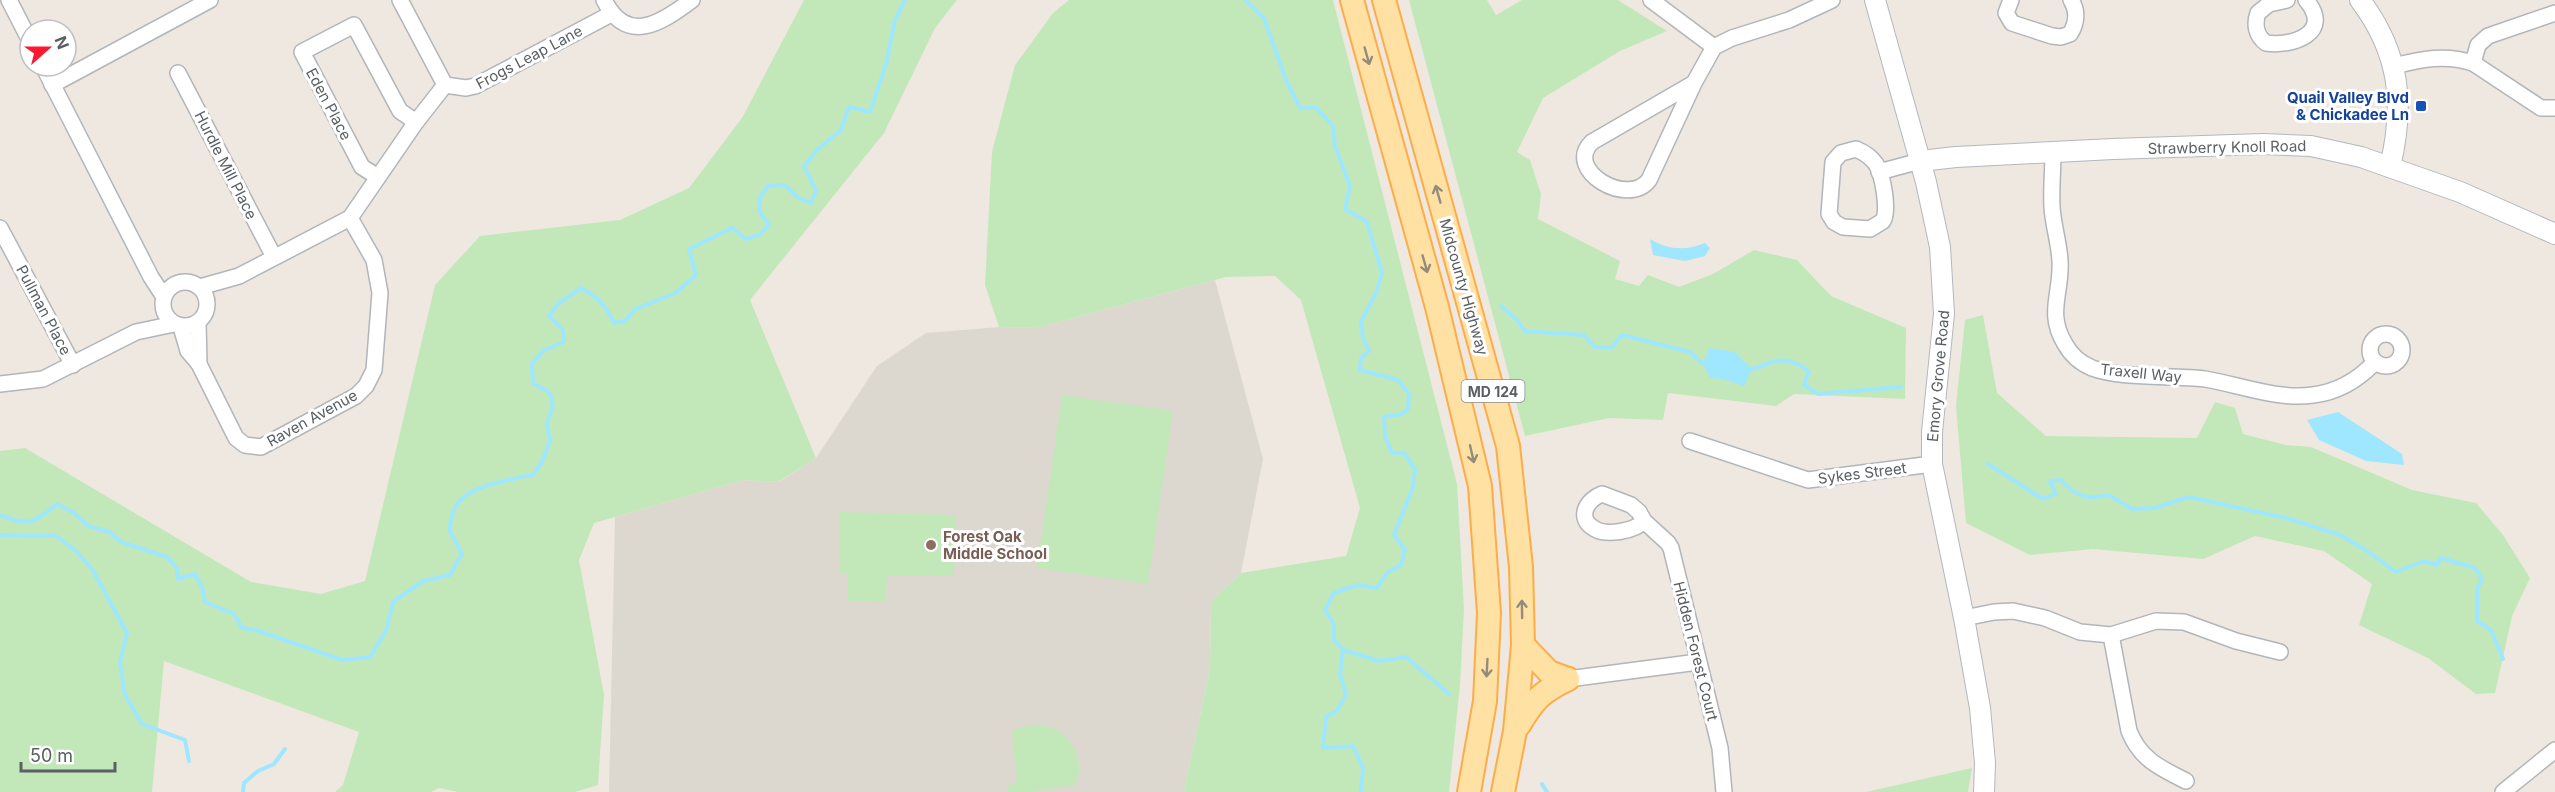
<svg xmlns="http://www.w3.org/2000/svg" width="2555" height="792" font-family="Inter,sans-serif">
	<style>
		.education { fill: #ddd8cf }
		.green { fill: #c2e8b9 }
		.water { fill: #9fe6ff }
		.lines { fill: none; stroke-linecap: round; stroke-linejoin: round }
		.stream { stroke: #9fe6ff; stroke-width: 4 }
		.street-casing { stroke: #b1b6ba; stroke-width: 18 }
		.secondary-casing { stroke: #b2b8bd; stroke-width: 22 }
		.primary-casing { stroke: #ffac48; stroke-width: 26 }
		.street { stroke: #fff; stroke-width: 15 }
		.secondary { stroke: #fff; stroke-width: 20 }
		.primary { stroke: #ffe1a4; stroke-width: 22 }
		.oneway { stroke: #938c7a }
		.transit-dot { fill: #1a4fb4; stroke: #fff; stroke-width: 2 }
		.education-dot { fill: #8d6e63; stroke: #fff; stroke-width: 2 }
		.labels { text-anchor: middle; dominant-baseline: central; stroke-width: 6; stroke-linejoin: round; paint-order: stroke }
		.shield { fill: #fff; stroke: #8b8f92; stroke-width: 1.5 }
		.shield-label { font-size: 14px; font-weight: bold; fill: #595f63 }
		.street-label { font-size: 15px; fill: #595f63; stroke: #fff }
		.transit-label { font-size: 15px; font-weight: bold; fill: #164399; stroke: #fff; text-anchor: end }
		.education-label { font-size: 15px; font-weight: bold; fill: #785e54; stroke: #fff; text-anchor: start }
	</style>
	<rect width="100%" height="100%" fill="#eee8e0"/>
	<polygon class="education" points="1215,280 1263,459 1241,573 1211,601 1210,669 1184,792 609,792 615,517 743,480 779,482 816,458 877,366 926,333 999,327 1036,328"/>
	<g class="green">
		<polygon points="804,0 957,0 935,28 884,133 750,300 816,458 778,482 743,480 594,523 579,560 604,695 598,785 575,792 458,792 439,788 431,792 335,792 343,785 359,732 164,661 152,792 0,792 0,451 25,448 251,582 321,594 365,581 435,285 480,236 620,220 689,188 742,118"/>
		<polygon points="1069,0 1333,0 1457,484 1464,609 1460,685 1449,792 1184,792 1210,669 1211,601 1241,573 1346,556 1360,508 1301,300 1275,276 1226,277 1036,328 999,327 985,285 992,152 1015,65 1053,13"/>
		<polygon points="1409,0 1487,0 1496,15 1522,0 1618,0 1667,31 1620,51 1543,98 1517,152 1530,160 1541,194 1538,219 1620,261 1615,279 1639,286 1648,275 1679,287 1713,274 1754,250 1797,260 1831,296 1906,328 1905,399 1794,394 1776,406 1668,393 1663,420 1609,418 1525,436"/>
		<polygon points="1983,315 1997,393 2046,436 2197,438 2215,402 2235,408 2243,434 2286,445 2311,447 2412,490 2476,503 2503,535 2530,578 2512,616 2495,693 2476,694 2428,658 2359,625 2372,584 2324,551 2255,536 2203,559 2093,549 2030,555 1966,523 1956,406 1965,320"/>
		<polygon points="1062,395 1173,411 1148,584 1037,568"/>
		<polygon points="840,512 956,515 954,576 887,575 886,602 848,601 848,574 839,573"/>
		<path d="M1033,725C1041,726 1050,726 1057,730C1075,740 1085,766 1075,785L1027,792H1007V787L1017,781L1012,732L1018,728Z"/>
		<polygon points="1972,768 1968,792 1866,792"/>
	</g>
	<g class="water">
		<path d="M1650,239C1668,250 1685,251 1705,243L1710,248L1705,256L1685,261L1653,255Z"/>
		<polygon points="1709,348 1735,352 1752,369 1744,386 1723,379 1710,378 1703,364"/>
		<polygon points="2338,412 2402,454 2404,465 2366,461 2319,440 2307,420"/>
	</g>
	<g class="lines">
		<g class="stream">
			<polyline points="1245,0 1264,18 1286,80 1300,108 1316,108 1333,126 1335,146 1350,186 1345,209 1367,222 1382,273 1376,293 1361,322 1363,338 1369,351 1361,358 1360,370 1398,380 1409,394 1408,410 1401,414 1384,417 1385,436 1392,453 1404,453 1415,469 1413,487 1394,535 1405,550 1401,565 1387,573 1377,588 1357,585 1334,593 1325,610 1334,624 1334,640 1343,650 1340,674 1346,695 1337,711 1326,717 1323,748 1353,746 1363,768 1361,792"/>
			<polyline points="1501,306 1516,319 1525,331 1584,335 1595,347 1612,347 1622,335 1690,352 1703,364 1707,364"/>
			<path d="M1747,369C1758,370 1763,364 1772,362C1785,358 1800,363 1809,372L1804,385L1818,394L1901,387"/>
			<path d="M1988,464L2043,499L2056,494L2050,481L2061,480C2076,497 2087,500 2109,495L2132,509L2154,508L2189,497L2290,519L2340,535L2364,549L2396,572L2424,561L2437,565L2441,558L2475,568L2482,579L2477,589V621L2491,630L2503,659"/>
			<path d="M0,515C30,526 32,524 57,504L74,513L88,526L110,532L121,542L167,557L177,568L178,579L195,574L203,590L205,602L234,614L242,628L256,630L342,660L370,657L386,631L393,602L423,581L450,575L462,554L449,529C451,522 452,512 456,506C467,486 511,479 533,475L542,462L550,441L547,424L553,405L550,393L533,383L532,364L544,350L564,342L563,330L549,316L559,303L581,288C598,297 606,306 614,323L625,321L635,309L674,294L696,275L689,249L732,228L746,239L759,235L769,225L759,211L760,197L768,186L784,185L799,198L811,203L816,191L804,166L818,149L841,130L849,107L870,112L886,64L895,20L905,0"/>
			<polyline points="0,535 56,536 75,550 92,569 127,633 120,662 125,695 142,724 185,740 189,761"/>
			<polyline points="1343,650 1379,661 1406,657 1449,694"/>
			<polyline points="1542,784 1547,792"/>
			<polyline points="243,792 244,783 258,771 274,764 285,749"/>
		</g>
		<g class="street-casing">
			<g id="street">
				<polyline points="9,0 30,41"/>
				<path d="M604,0C627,45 660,24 692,0"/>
				<polyline points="1651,0 1714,47"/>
				<path d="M2011,0L2006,13L2012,23L2052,36L2061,37L2070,34C2077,23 2078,11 2071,0"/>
				<path d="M2287,0L2269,4L2258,13C2254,24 2256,36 2266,43C2292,47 2334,33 2306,0"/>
				<polyline points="2473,63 2478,45 2488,36 2555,13"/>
				<polyline points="43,66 151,277 164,297"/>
				<path d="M2394,66C2422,59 2445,54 2473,63L2541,108H2555"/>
				<polyline points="178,73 274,257"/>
				<path d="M1694,83L1592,142C1563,170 1628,208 1649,180L1694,83L1714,47L1732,38L1789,20L1832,0"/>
				<polyline points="52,85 210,0"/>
				<polyline points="445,85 466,88 475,86 611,14"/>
				<path d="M1856,149C1863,152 1871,157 1876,164C1883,175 1889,210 1883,221L1870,229L1843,227L1834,222L1829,214L1833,162L1841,153Z"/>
				<path d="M2053,152C2053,170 2051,189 2052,207C2053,225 2059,242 2060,261C2062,293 2046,313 2065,344C2071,355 2080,363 2092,368C2122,379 2171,375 2205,379C2240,385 2277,400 2313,395C2338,392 2358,380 2375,362"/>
				<polyline points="1879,172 1920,161"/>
				<polyline points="378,177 362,167 302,52 354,25 400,111 416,122"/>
				<polyline points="0,228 73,365"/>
				<circle cx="185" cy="304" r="22"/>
				<polyline points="200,287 239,276 350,218 416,122 445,85 400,0"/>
				<polyline points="198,323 199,364 236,438 245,445 261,447 356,396 366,386 374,370 380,293 374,260 350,218"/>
				<polyline points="181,327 188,351 199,364"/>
				<circle cx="2386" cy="350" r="16"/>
				<polyline points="0,384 43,379 136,332 174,324"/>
				<polyline points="1690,441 1808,480 1932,464"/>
				<path d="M1644,521C1635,531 1607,536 1595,529C1576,519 1586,500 1602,494L1631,505L1639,512L1644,521L1668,543L1671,548L1720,748L1724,792"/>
				<polyline points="1964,618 1994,612 2013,611 2045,618 2080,632 2111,635 2156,621 2184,622 2236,641 2280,652"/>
				<path d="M2111,635L2129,731C2140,759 2160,768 2186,781"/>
				<polyline points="1568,679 1698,662"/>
				<polyline points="2503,792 2555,750"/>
			</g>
		</g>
		<g class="secondary-casing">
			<g id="secondary">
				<polyline points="1875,0 1926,182 1940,247 1944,314 1932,432 1932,464 1964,618 1980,708 1985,763 1984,792"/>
				<path d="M2360,0C2400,53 2405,104 2390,167"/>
				<polyline points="1920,161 1956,157 2113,149 2263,144 2311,146 2361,157 2460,192 2555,234"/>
			</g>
		</g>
		<g class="primary-casing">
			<g id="primary">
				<polyline points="1352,0 1437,307 1480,486 1489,613 1485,701 1469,792"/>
				<polyline points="1384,0 1508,446 1521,567 1523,645 1515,731 1503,792"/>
				<polyline points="1523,645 1549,672 1568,679"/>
				<path d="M1519,725C1534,700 1541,692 1568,679"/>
			</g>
		</g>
		<use href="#street" class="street"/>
		<use href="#secondary" class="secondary"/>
		<use href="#primary" class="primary"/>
	</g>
	<defs><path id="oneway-shaft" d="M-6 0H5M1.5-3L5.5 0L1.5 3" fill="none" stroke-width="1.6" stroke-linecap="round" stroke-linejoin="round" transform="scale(1.5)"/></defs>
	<g class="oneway">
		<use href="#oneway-shaft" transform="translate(1367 56) rotate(74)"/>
		<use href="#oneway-shaft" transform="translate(1438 194) rotate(-106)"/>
		<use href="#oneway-shaft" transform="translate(1425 264) rotate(74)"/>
		<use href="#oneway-shaft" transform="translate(1472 454) rotate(77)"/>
		<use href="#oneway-shaft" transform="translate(1522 609) rotate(-91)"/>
		<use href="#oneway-shaft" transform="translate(1487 668) rotate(93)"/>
	</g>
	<rect class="transit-dot" x="2415" y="100" width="12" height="12" rx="3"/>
	<circle class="education-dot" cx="931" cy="545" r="6"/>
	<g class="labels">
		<rect class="shield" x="1461.5" y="380" width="63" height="22" rx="4.5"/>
		<g class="shield-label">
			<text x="1493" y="391">MD 124</text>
		</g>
		<g class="street-label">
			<text transform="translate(529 57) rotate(-28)">Frogs Leap Lane</text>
			<text transform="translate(329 104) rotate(62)">Eden Place</text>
			<text transform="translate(2227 147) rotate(-1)">Strawberry Knoll Road</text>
			<text transform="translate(226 165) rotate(63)">Hurdle Mill Place</text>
			<text transform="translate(1464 287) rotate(74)">Midcounty Highway</text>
			<text transform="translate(44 310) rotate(62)">Pullman Place</text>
			<text transform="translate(2141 373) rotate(6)">Traxell Way</text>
			<text transform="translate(1938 376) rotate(-85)">Emory Grove Road</text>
			<text transform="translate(312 418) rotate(-29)">Raven Avenue</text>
			<text transform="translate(1862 473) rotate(-7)">Sykes Street</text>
			<text transform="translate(1696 651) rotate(76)">Hidden Forest Court</text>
		</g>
		<g class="transit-label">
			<text x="2409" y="97">Quail Valley Blvd<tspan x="2409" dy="17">&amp; Chickadee Ln</tspan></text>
		</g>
		<g class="education-label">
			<text x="943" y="536">Forest Oak<tspan x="943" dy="17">Middle School</tspan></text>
		</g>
	</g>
	<g transform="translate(48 48) rotate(69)"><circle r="28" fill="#ffffff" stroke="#bdbfc1" stroke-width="1.5"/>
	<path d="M0-4.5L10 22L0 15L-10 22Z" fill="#fa1a2f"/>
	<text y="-9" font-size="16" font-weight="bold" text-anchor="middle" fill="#595f63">N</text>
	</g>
	<path d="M21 762v9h94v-9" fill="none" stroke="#595f63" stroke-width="3"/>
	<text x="30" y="762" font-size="18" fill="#595f63" stroke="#ffffff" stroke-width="4.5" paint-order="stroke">50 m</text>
</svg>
